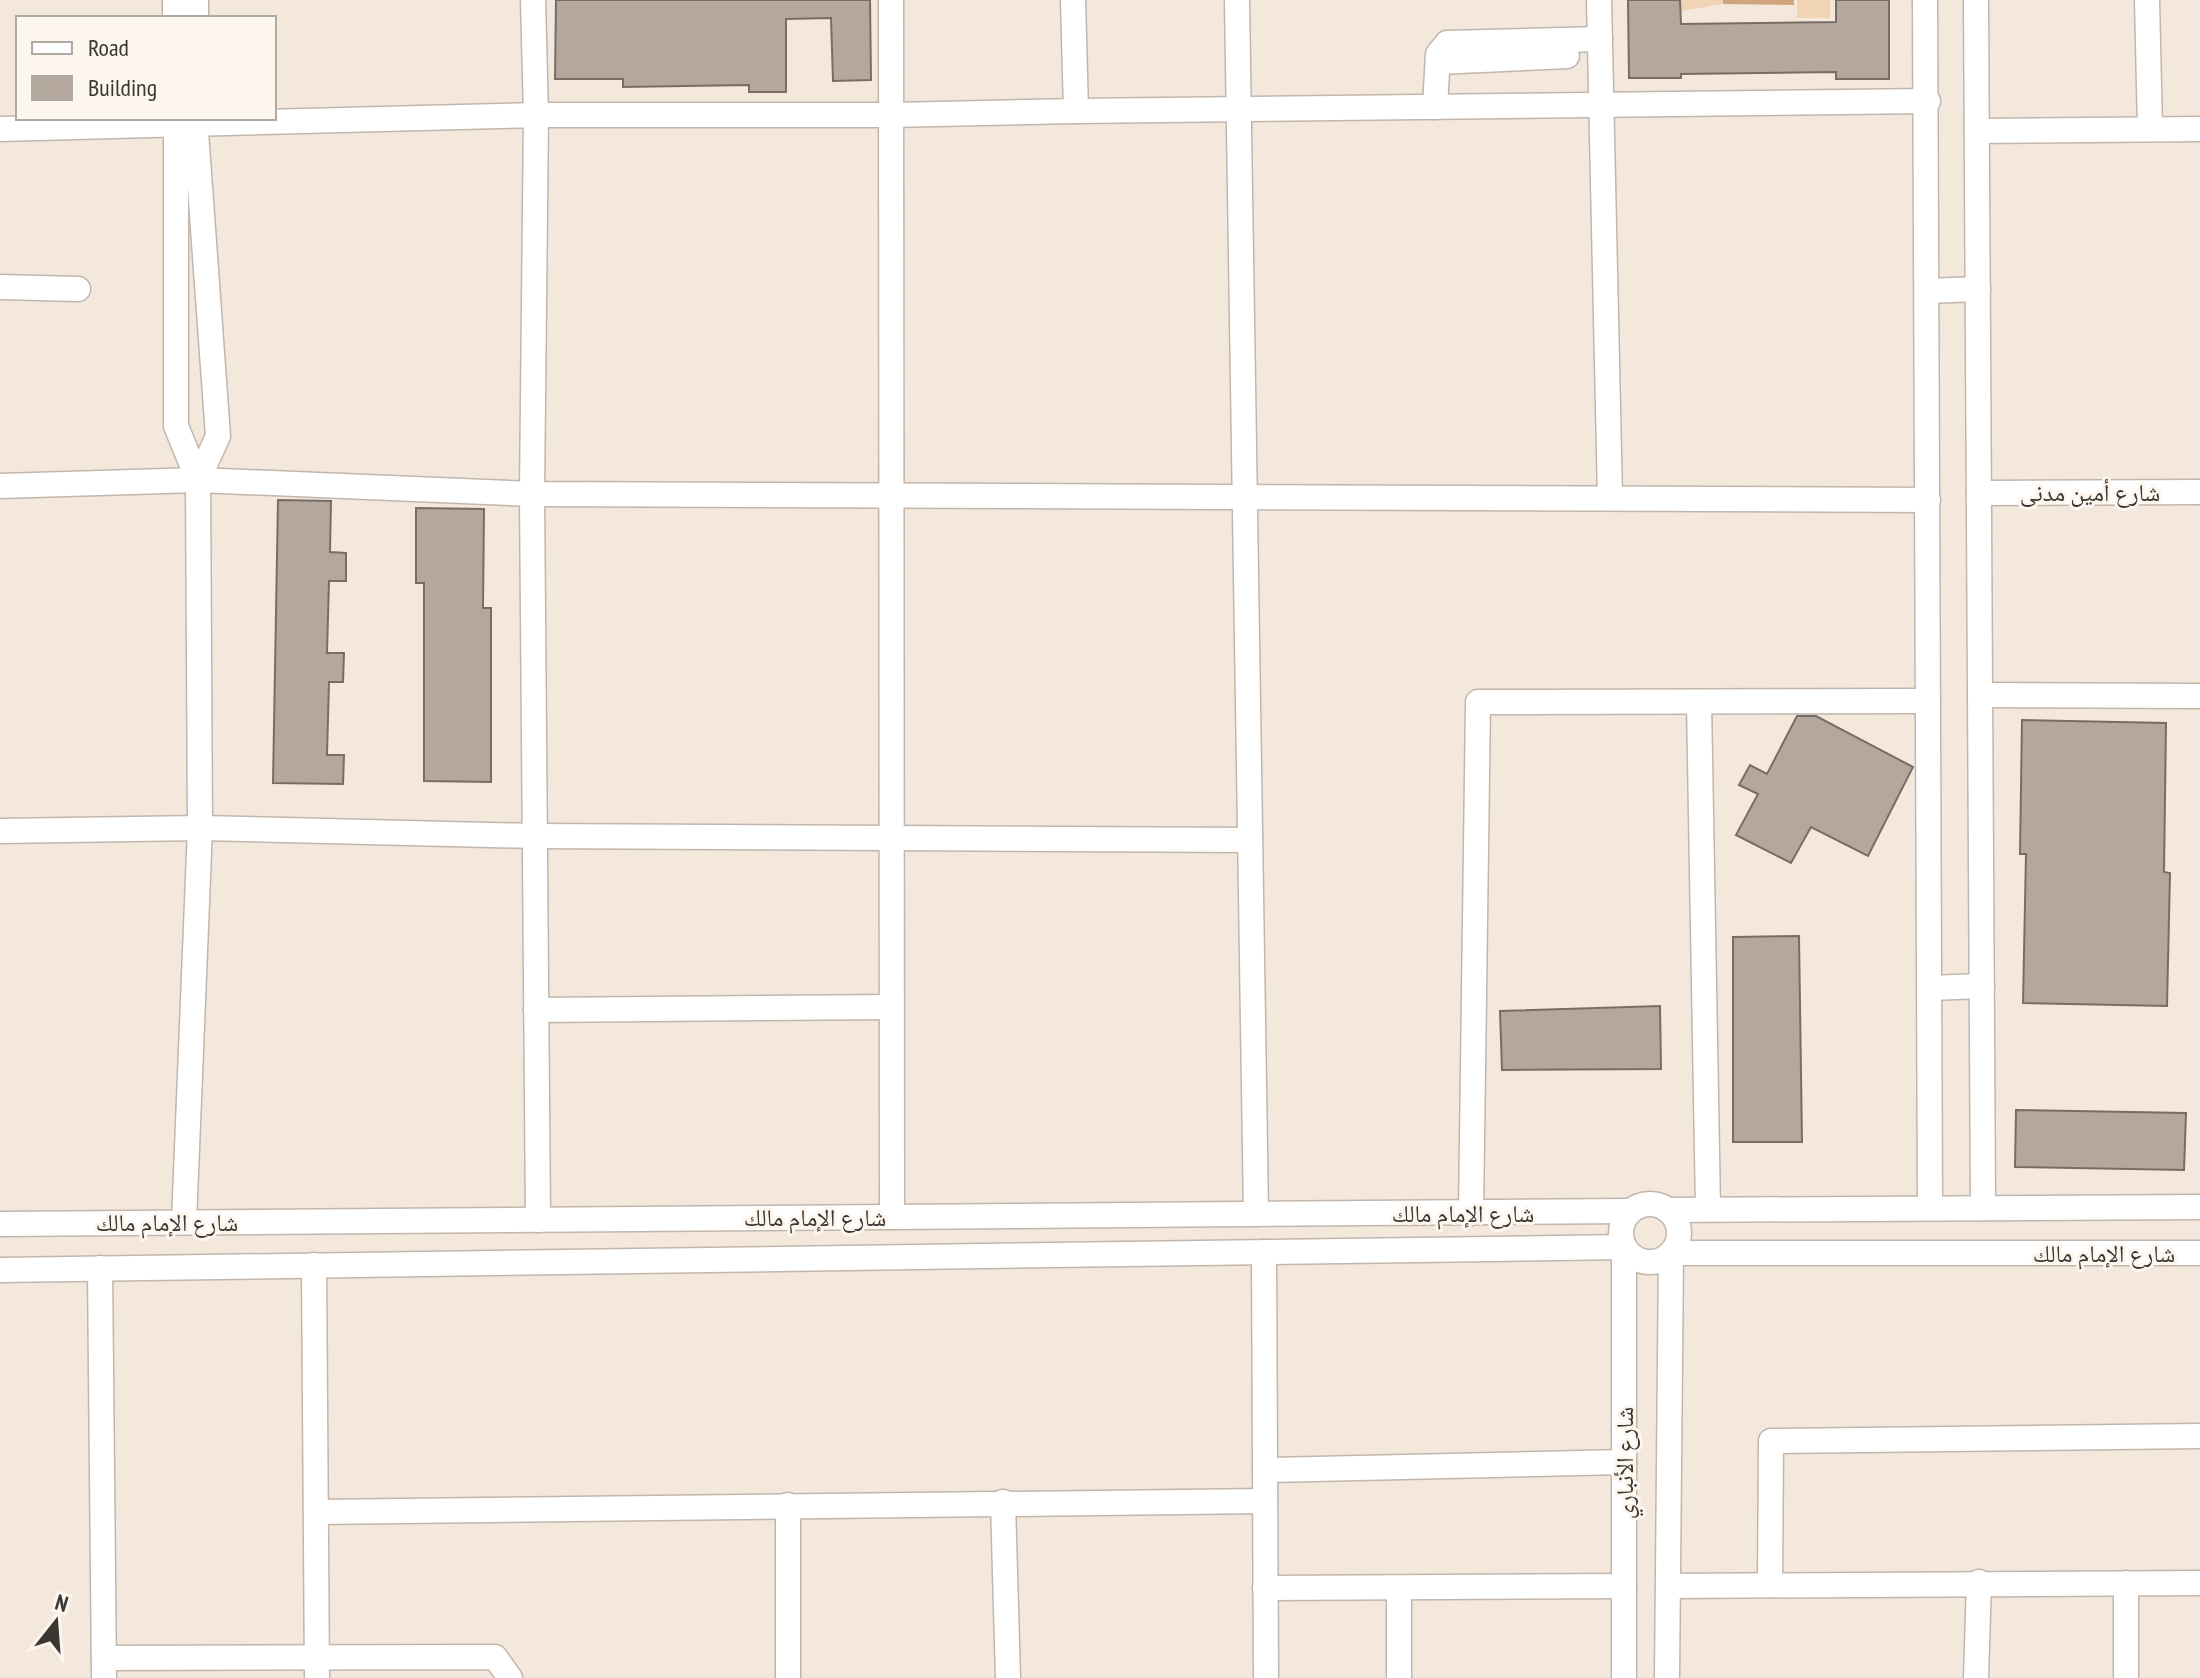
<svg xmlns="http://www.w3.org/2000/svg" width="2200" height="1678" font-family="'PT Sans Narrow','Noto Naskh Arabic',sans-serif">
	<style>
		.green { fill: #f1d3b6 }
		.water { fill: #d0a57b }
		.building { fill: #b4a89e; stroke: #786d64; stroke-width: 2 }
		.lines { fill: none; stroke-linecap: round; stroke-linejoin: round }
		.minor-casing { stroke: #c2b6ac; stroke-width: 27 }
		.minor { stroke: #fff; stroke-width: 24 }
		.labels { text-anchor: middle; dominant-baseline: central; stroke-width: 6; stroke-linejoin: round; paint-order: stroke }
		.street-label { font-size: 24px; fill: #3b3632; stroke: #fdf6ef }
	</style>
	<rect width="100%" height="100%" fill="#f4e8dd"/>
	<g class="green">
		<polygon points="1680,0 1723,0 1723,4 1681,11"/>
		<rect x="1797" y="0" width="33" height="18"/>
	</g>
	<polygon class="water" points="1723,0 1794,0 1794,5 1723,4"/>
	<g class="building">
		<polygon points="556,0 870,0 871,80 833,81 831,18 786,19 786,92 749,92 749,85 623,87 623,79 555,79"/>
		<polygon points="1628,0 1680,0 1681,24 1836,22 1836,0 1889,0 1889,79 1836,79 1836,72 1681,74 1681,78 1629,78"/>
		<polygon points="278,500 331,501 330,552 346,553 346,581 329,581 327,653 344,653 343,682 329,682 327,755 344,755 343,784 273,783"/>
		<polygon points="416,508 484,509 483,608 491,608 491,782 424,781 424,583 416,583"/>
		<polygon points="1797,716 1816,716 1913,767 1868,856 1811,827 1791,863 1736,835 1758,794 1739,785 1750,765 1767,774"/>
		<polygon points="2022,720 2166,723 2164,872 2170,873 2167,1006 2023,1003 2026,854 2020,854"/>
		<polygon points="1799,936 1802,1142 1733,1142 1733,937"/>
		<polygon points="1660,1006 1661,1069 1502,1070 1500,1011"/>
		<polygon points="2016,1110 2186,1113 2184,1170 2015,1167"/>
	</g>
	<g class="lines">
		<g class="minor-casing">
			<g id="minor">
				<polyline points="175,0 175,18"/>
				<polyline points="533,0 536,115 891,115 1076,111"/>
				<polyline points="891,0 892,1217"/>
				<polyline points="1073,0 1076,111 1928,101"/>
				<polyline points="1237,0 1256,1214"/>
				<polyline points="1599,0 1610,498"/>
				<polyline points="1925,0 1930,1208"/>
				<polyline points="1976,0 1983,1208"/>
				<polyline points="2147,0 2150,129"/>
				<polyline points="196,18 196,0"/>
				<polyline points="1438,62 1567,56"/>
				<polyline points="1435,107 1438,54 1447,43 1600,39"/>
				<polyline points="176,118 176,426 198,480 200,828 184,1222"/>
				<polyline points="195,118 218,436 198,480"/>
				<polyline points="0,129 536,115 532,494 538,1220"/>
				<polyline points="1977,131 2200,129"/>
				<polyline points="0,287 78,289"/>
				<polyline points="1928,291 1978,289"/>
				<polyline points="0,486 198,480 532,494 1928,500"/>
				<polyline points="1979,493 2200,492"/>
				<polyline points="1980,695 2200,696"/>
				<polyline points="1699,702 1708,1209"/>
				<polyline points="0,831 200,828 535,836 1250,840"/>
				<polyline points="1930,988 1982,986"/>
				<polyline points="536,1010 891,1007"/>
				<circle cx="1650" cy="1233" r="29"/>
				<polyline points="1667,1210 2200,1207"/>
				<polyline points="1471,1213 1478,702 1928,701"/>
				<polyline points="0,1224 1629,1211"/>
				<polyline points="1264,1252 1266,1678"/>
				<polyline points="314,1265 317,1678"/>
				<polyline points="100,1268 104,1678"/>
				<polyline points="0,1270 1624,1247 1624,1678"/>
				<polyline points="1265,1470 1624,1462"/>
				<polyline points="1003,1502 1008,1678"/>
				<polyline points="316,1512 1265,1501"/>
				<polyline points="1770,1585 1771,1441 2200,1436"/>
				<polyline points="1668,1586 2200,1583"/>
				<polyline points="1265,1588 1624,1586"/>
				<polyline points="1399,1588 1399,1678"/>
				<polyline points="104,1658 495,1657 510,1678"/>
				<polyline points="788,1678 788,1505"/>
				<polyline points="1667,1678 1671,1253 2200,1253"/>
				<polyline points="1976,1678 1979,1582"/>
				<polyline points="2126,1678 2126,1583"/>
			</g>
		</g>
		<use href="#minor" class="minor"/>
	</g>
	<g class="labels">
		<g class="street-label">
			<text x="2090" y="492">شارع أمين مدنى</text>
			<text x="1463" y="1213">شارع الإمام مالك</text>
			<text x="815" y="1217">شارع الإمام مالك</text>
			<text x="167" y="1222">شارع الإمام مالك</text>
			<text x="2104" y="1253">شارع الإمام مالك</text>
			<text transform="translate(1624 1463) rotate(-90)">شارع الأنباري</text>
		</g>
	</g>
	<rect x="16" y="16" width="260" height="104" fill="#fdf6ef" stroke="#afa9a3" stroke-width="2"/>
	<rect x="32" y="42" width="40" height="12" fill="#ffffff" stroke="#afa9a3" stroke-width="2"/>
	<text x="88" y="56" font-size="24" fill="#3b3632">Road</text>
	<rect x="32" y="76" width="40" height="24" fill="#b4a89e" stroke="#afa9a3" stroke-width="2"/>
	<text x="88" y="96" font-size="24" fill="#3b3632">Building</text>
	<g transform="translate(56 1622) rotate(17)" stroke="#fdf6ef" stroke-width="6" paint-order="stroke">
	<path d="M0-6L14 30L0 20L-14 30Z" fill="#3b3632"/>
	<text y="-12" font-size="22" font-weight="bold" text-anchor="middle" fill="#3b3632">N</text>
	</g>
</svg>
